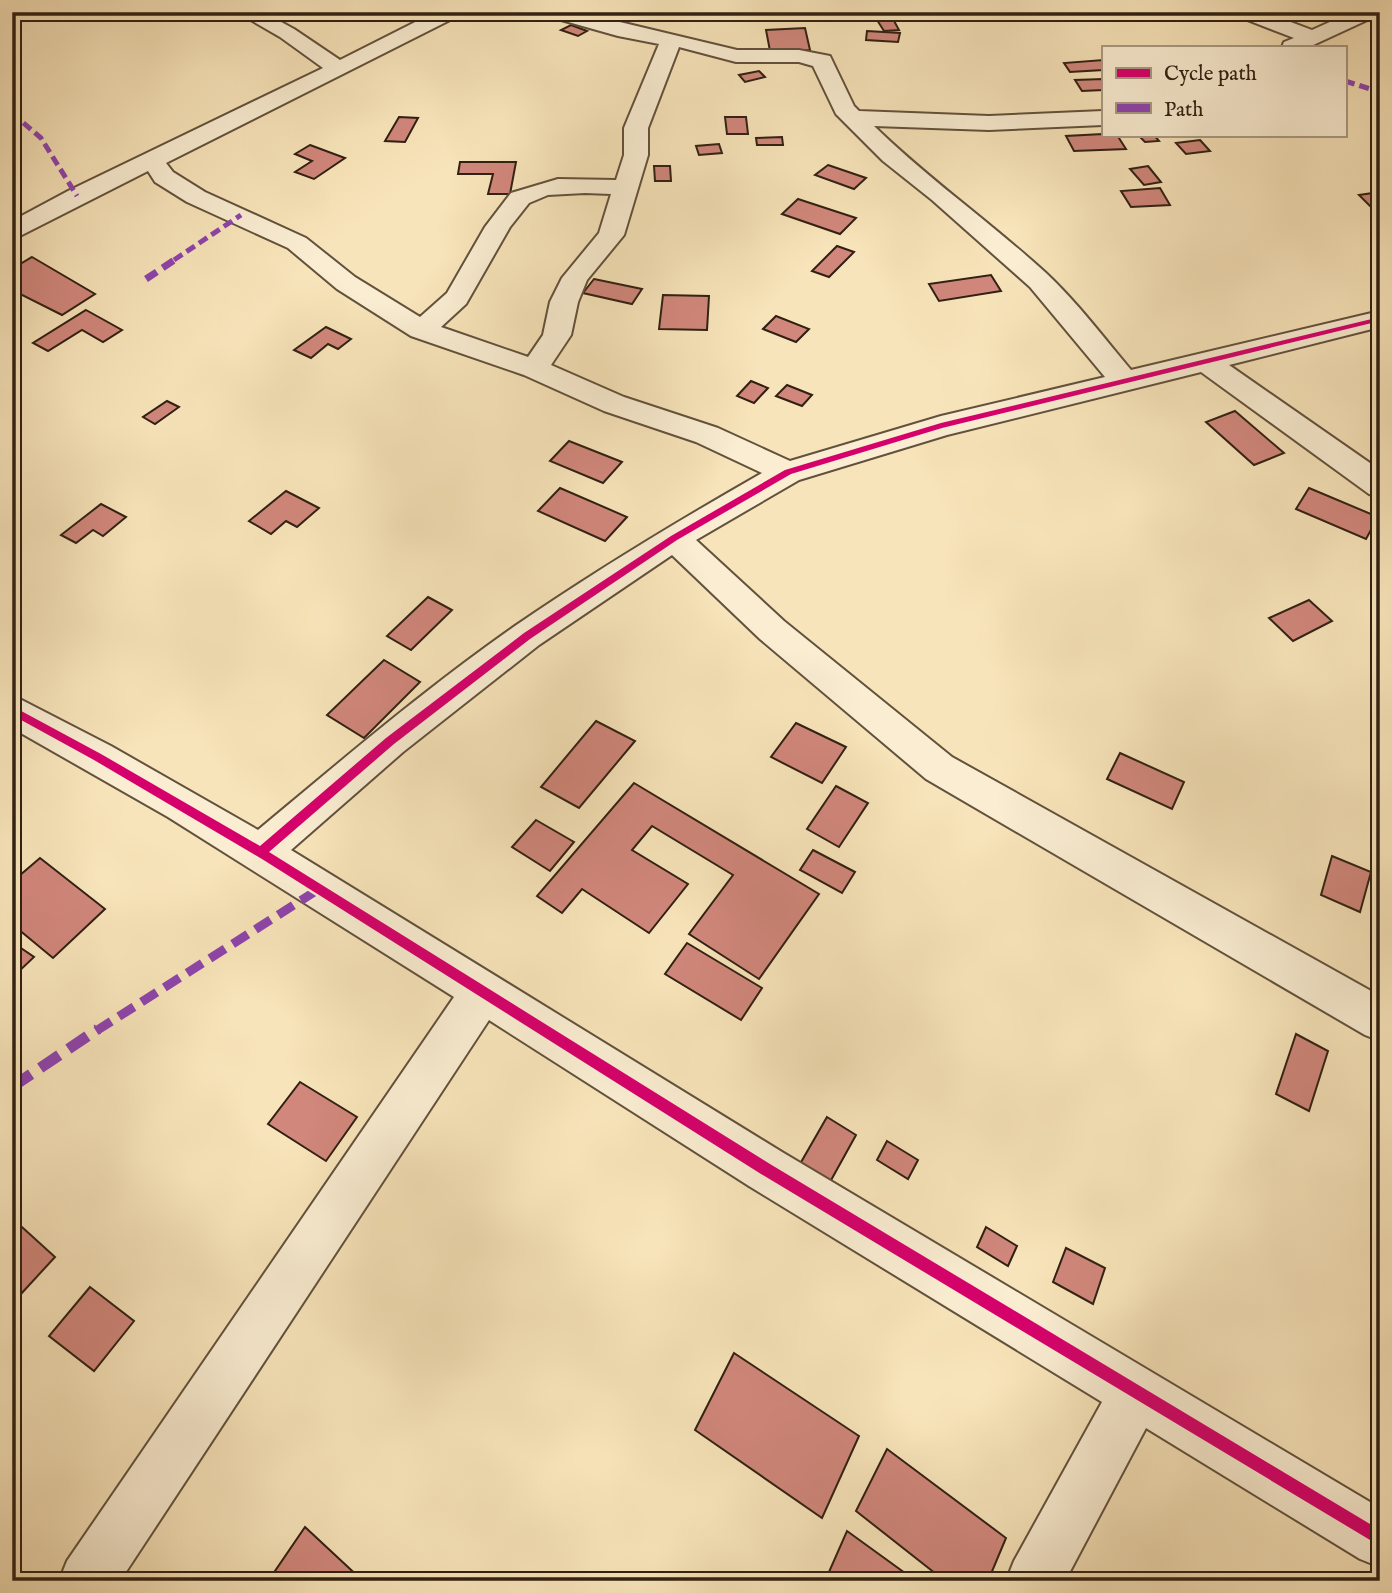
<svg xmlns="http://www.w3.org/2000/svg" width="1392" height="1593" font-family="'IM FELL English',serif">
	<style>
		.building { fill: #d1877c; stroke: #302012; stroke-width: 2 }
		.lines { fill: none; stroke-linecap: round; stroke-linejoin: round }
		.street-casing { stroke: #62513c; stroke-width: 4 }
		.street { fill: #faedd2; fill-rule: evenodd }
		.quiet-far3 { stroke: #8e44ad; stroke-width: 5; stroke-dasharray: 10 5; stroke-linecap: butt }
		.quiet-far2 { stroke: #8e44ad; stroke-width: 7; stroke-dasharray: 13 7; stroke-linecap: butt }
		.quiet-far1 { stroke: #8e44ad; stroke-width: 9; stroke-dasharray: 18 9; stroke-linecap: butt }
		.quiet { stroke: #8e44ad; stroke-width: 11; stroke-dasharray: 23 11; stroke-linecap: butt }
		.cycleway-casing { stroke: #faedd2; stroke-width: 5 }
		.cycleway { fill: #d6006c; fill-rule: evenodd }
	</style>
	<rect width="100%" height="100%" fill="#f8e4ba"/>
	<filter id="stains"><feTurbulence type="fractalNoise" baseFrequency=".00286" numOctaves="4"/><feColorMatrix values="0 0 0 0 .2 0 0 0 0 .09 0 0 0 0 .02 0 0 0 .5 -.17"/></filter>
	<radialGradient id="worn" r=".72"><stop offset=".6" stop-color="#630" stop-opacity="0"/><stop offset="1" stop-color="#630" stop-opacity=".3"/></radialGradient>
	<g class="building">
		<polygon points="917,12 955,12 960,19 943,21 938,14 920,16"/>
		<polygon points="893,19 899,30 884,31 877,20"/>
		<polygon points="571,25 587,31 578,36 561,30"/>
		<polygon points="805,28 810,50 770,51 766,30"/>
		<polygon points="867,31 900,33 898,42 866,40"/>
		<polygon points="1103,60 1103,70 1070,72 1064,63"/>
		<polygon points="759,71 765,77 745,82 739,75"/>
		<polygon points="1103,79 1103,90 1082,91 1075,80"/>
		<polygon points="399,117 418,118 405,142 385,141"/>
		<polygon points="725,117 746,117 748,134 727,134"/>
		<polygon points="1103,134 1117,135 1126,149 1074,151 1066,136"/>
		<polygon points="1138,135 1154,135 1159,141 1145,142"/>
		<polygon points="782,137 783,145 757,145 756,138"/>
		<polygon points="1200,140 1210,151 1186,154 1176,143"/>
		<polygon points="719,144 722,153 699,155 696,146"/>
		<polygon points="310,145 345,158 314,179 295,172 312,161 295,154"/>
		<polygon points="460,162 516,162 510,194 488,194 493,174 458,174"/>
		<polygon points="828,165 866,178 854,189 815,175"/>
		<polygon points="654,166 670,166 671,181 655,181"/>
		<polygon points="1148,166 1161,182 1144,185 1130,169"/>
		<polygon points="1160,188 1170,205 1131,207 1121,191"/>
		<polygon points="1380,192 1380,215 1379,215 1359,195"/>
		<polygon points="798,199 856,218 840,234 782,214"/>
		<polygon points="837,246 854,252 829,277 812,271"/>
		<polygon points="32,257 95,294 62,315 12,290 12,269"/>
		<polygon points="991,275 1001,291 939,301 929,284"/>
		<polygon points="594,279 642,289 632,304 583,293"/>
		<polygon points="663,295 709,296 707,330 659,329"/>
		<polygon points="86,310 122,330 103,342 82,330 48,351 33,343"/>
		<polygon points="776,316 809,329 796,342 763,329"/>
		<polygon points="326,327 351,339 338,349 328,344 311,358 294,350"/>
		<polygon points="751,381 768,388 754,403 737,396"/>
		<polygon points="787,385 812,395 802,406 776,396"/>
		<polygon points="167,401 179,407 155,424 143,417"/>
		<polygon points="1235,411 1284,453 1254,465 1206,422"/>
		<polygon points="569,441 622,462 603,483 550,461"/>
		<polygon points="560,488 627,517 605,541 538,511"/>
		<polygon points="1309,488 1378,517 1366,539 1296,509"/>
		<polygon points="286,491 319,508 297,527 286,521 271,534 249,521"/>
		<polygon points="101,504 126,517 103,536 93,530 76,543 61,535"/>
		<polygon points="428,597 452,610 411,650 387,636"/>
		<polygon points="1309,600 1332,621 1293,641 1269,618"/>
		<polygon points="384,660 420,682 364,738 327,715"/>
		<polygon points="596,721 635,741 579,808 541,787"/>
		<polygon points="796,723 846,747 822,783 771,757"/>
		<polygon points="1120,753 1184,782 1172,809 1107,779"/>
		<polygon points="634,783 819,894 759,979 689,934 733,875 652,826 632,850 688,884 649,933 582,889 562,913 537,896"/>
		<polygon points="836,786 868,803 839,847 807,829"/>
		<polygon points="536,820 574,842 550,871 512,847"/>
		<polygon points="813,850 855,872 842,893 800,870"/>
		<polygon points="1332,856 1371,872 1360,912 1321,895"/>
		<polygon points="40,858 105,909 53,958 12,924 12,882"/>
		<polygon points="12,942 34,957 12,978"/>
		<polygon points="687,943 762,988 741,1020 665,974"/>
		<polygon points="1296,1034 1328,1051 1309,1111 1276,1094"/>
		<polygon points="300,1082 357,1117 326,1161 268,1124"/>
		<polygon points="827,1117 856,1135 830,1182 800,1164"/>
		<polygon points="887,1141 918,1160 908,1179 877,1160"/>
		<polygon points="12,1218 55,1257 20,1295 12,1288"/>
		<polygon points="986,1227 1017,1246 1008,1266 977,1247"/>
		<polygon points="1066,1248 1105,1268 1093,1304 1053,1282"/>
		<polygon points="90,1287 134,1321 94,1371 49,1336"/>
		<polygon points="734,1353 859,1436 822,1518 695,1430"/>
		<polygon points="887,1449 1006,1538 988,1581 945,1581 856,1511"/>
		<polygon points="305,1527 363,1581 280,1581 273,1574"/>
		<polygon points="847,1531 916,1581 825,1581"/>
	</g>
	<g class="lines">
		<g class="street-casing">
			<g id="street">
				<path d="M237,12H263L294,29L340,60L435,12H461L458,16L166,163L173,172L205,192L306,238L355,277L420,317L447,293L485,227L511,193L558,179L616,180L624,155V128L659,44L618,36L547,16L544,12H578L737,50H799L830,56L854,106L859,111L989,116L1103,111V125L989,130L874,126C927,178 990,222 1046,273C1077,302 1104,338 1131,370L1380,311V327L1229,365L1380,470V497L1369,494L1201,372L947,435L799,480L696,540L784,621L952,757L1380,996V1041L1365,1035L926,779L760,639L672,555L539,645L403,752L291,850L782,1152L1380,1508V1567L1360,1559L1146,1428L1065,1581H1006L1014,1561L1102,1402L749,1186L489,1020L120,1581H59L67,1561L454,997L168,817L12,728V695L111,746L258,830C342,760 425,689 515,626C595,571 678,521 762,473L696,442L604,411L524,375L411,336L337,289L288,248L187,202L155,182L148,171L12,240V221L68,191L323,68L280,37ZM679,47L736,62H799L813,66L836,114L883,161L932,200L1030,287L1105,377L941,416L790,461L718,428L624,397L551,365L571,335L578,302L587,280L624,235L648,155V128ZM585,193L611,194L599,233L562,278L550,302L543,335L528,357L441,327L466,304L510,227L529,203L548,195Z"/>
				<polygon points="1234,12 1264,12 1312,30 1352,12 1379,12 1376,16 1309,47 1282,47 1284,42 1294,38 1237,16"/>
			</g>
		</g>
		<use href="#street" class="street"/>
		<g class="quiet-far3">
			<polyline points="1345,81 1380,92"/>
			<polyline points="12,113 41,138 77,196"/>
			<polyline points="174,260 241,215"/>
		</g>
		<polyline class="quiet-far2" points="146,279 176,259"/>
		<polyline class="quiet-far1" points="96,1031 319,889"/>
		<polyline class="quiet" points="12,1087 98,1029"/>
		<g class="cycleway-casing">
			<polygon id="cycleway" points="1380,317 1380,321 942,428 791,474 677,540 530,639 394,744 269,852 770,1164 1380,1530 1380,1546 761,1174 262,859 94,760 12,715 12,706 101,754 260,846 386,738 524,633 671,536 785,470 941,423"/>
		</g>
		<use href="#cycleway" class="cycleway"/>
	</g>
	<rect width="1392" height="1593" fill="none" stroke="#f8e4ba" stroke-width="42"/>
	<rect x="14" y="14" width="1364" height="1565" fill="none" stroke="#302012" stroke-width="3.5"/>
	<rect x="21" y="21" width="1350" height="1551" fill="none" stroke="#302012" stroke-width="2"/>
	<rect x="1102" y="46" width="245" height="91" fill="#faedd2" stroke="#a99b85" stroke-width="2"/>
	<rect x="1116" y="68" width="35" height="10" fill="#d6006c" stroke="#a99b85" stroke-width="2"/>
	<text x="1164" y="80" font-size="21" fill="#302012">Cycle path</text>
	<rect x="1116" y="103" width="35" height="10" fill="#8e44ad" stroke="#a99b85" stroke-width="2"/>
	<text x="1164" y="116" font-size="21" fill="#302012">Path</text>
	<rect width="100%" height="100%" filter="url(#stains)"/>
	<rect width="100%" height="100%" fill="url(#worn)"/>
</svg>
